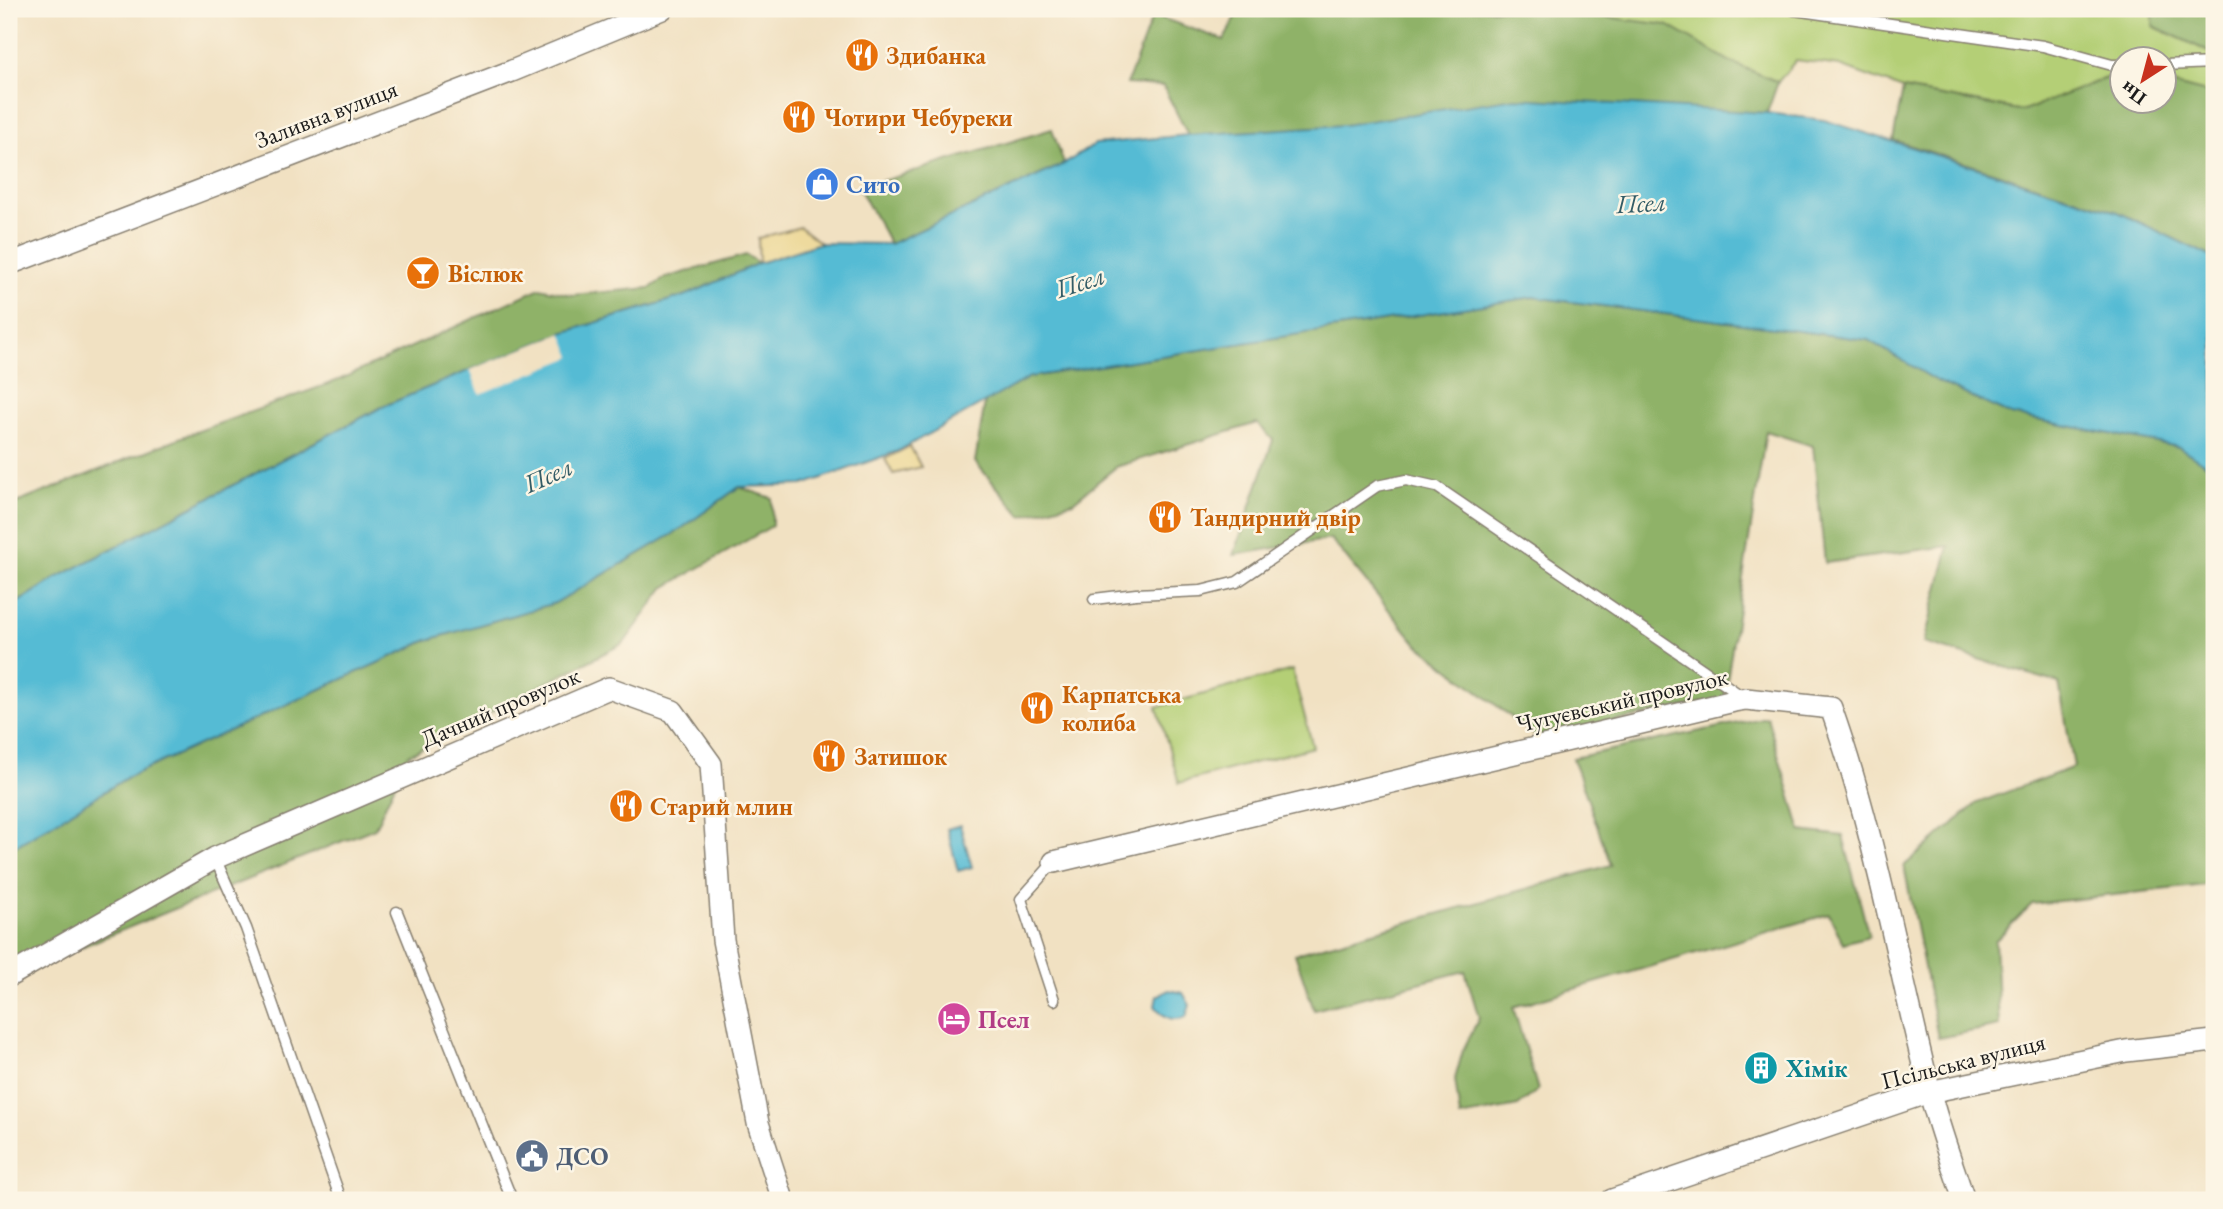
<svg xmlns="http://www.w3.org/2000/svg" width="2223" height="1209" font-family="'EB Garamond',serif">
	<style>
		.green { fill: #b4cf76; stroke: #687649; stroke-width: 2 }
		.forest { fill: #8fb267; stroke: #566742; stroke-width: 2 }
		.sand { fill: #eeda9e; stroke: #857b5d; stroke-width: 2 }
		.water { fill: #55bbd4; stroke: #386c78; stroke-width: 2 }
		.pier { fill: #f1e1c2 }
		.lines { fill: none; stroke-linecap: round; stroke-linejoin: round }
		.lane-casing { stroke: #867e6f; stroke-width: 13 }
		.street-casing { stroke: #867e6f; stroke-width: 24 }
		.lane { stroke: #fff; stroke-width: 10 }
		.street { stroke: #fff; stroke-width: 21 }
		.labels { text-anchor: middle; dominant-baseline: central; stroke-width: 5; stroke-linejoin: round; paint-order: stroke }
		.food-label { font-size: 24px; font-weight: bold; fill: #c56008; stroke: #fcf5e5; text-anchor: start }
		.street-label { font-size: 24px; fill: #1c1c1c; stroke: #fcf5e5 }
		.shop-label { font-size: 24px; font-weight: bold; fill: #366cbe; stroke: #fcf5e5; text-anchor: start }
		.hotel-label { font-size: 24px; font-weight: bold; fill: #b23c85; stroke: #fcf5e5; text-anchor: start }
		.culture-label { font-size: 24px; font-weight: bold; fill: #0d838f; stroke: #fcf5e5; text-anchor: start }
		.service-label { font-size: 24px; font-weight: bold; fill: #4e5e75; stroke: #fcf5e5; text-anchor: start }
		.water-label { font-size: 26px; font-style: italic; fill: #335c66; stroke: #fcf5e5 }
	</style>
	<rect width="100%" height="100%" fill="#fcf5e5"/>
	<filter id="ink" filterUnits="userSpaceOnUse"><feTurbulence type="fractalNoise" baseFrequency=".0143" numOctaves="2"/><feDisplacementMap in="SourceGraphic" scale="14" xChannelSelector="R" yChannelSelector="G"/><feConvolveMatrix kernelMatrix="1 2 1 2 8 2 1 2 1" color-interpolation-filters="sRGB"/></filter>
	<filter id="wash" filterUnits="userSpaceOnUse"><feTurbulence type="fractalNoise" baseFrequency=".00686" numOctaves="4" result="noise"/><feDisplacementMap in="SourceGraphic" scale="28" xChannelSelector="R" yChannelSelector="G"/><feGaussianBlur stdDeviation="1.57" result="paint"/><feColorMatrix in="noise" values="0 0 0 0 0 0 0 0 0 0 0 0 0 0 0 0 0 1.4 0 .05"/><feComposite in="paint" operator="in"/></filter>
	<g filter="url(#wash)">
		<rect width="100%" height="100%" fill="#f1e1c2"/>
		<g class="green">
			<polygon points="1567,9 2153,9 2153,26 2214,54 2214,95 2164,82 2164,60 2122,60 2121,72 2024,111 1903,89 1840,66 1796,60 1778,82 1733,63 1574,13"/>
			<polygon points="1292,670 1313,747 1179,783 1157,707"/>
		</g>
		<g class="forest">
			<polygon points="1240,9 1567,9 1574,13 1667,25 1733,63 1778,82 1767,113 1684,110 1188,135 1163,86 1127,84 1153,15 1224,40"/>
			<polygon points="2153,9 2214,9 2214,54 2153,26"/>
			<polygon points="2121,72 2122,102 2164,102 2164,82 2214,95 2214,258 2118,212 1893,140 1903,89 2024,111"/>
			<polygon points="1052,129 1064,164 890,244 859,188"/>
			<polygon points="746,255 759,263 687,295 562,333 384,406 58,577 9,608 9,506 182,437 339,380 540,288 572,295 650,288 665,278"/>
			<polygon points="1533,297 1868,340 1939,382 2011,415 2179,447 2214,470 2214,884 2032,904 1995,941 1999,1026 1938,1038 1904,866 1977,803 2074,767 2059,683 1924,643 1949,546 1825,563 1813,446 1766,431 1724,699 1537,737 1416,643 1331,539 1234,555 1273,440 1257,423 1116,467 1073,502 1022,516 975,462 985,402 1030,377"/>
			<polygon points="739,487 772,498 772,526 664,588 624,643 408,755 375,828 9,976 9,850 128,777 428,640 555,603 678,531"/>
			<polygon points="1767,717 1801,831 1843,836 1869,936 1843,943 1829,914 1513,1007 1538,1090 1518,1106 1460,1117 1455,1079 1463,1050 1479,1018 1465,971 1314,1010 1295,954 1611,865 1573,758"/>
		</g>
		<g class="sand">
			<polygon points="800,227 820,243 759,263 758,238"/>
			<polygon points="910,446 921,467 893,474 885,459"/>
		</g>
		<g class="water">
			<polygon points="1515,98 1767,113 1824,120 2118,212 2214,258 2214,470 2179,447 2011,415 1939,382 1868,340 1533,297 1030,377 898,451 803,485 739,487 678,531 555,603 428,640 128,777 9,850 9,608 58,577 384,406 470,370 562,333 687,295 759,263 820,243 890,244 1064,164 1095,144 1188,135 1344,125"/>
			<polygon points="960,825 972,867 958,871 947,829"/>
			<path d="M1169,990L1183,993L1190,1005L1186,1017C1172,1022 1165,1018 1155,1006L1157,996Z"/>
		</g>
		<polygon class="pier" points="562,333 572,357 480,394 470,370"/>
	</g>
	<g filter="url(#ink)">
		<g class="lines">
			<g class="lane-casing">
				<g id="lane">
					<polyline points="1794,10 2043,46 2112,65 2122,65"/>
					<polyline points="2164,65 2214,63"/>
					<polyline points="1094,599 1136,594 1201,591 1237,582 1377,486 1406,480 1437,487 1743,697"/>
					<polyline points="215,858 246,928 341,1200"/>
					<polyline points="1054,862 1021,899 1054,1000"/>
					<polyline points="397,912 512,1200"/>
				</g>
			</g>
			<g class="street-casing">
				<g id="street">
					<polyline points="9,264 512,71 662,9"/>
					<path d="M1054,862L1734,701L1746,699L1831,708C1875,832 1897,962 1929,1089C1938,1126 1952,1163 1964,1200"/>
					<polyline points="9,976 215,858 609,688 673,711 711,764 723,940 758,1123 783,1200"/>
					<polyline points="1612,1200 1929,1092 2126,1051 2214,1041"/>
				</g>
			</g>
			<use href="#lane" class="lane"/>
			<use href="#street" class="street"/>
		</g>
	</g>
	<defs>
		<g id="restaurant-disc" transform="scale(1.75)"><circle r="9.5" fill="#e8710a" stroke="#fcf5e5"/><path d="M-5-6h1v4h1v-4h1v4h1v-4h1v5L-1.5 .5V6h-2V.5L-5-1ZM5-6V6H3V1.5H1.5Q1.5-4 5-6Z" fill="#fff"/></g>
		<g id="shop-disc" transform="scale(1.75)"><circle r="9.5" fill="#3f7fe0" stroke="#fcf5e5"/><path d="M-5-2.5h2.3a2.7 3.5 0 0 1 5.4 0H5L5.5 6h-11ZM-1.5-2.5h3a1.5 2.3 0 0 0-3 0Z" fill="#fff"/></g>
		<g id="bar-disc" transform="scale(1.75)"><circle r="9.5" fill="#e8710a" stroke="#fcf5e5"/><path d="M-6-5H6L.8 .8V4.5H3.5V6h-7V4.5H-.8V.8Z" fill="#fff"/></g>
		<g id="hotel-disc" transform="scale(1.75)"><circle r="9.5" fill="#d1479c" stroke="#fcf5e5"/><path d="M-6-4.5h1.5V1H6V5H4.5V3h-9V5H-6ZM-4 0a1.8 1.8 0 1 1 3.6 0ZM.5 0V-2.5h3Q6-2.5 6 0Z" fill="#fff"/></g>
		<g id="building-disc" transform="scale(1.75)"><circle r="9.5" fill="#0f9aa8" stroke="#fcf5e5"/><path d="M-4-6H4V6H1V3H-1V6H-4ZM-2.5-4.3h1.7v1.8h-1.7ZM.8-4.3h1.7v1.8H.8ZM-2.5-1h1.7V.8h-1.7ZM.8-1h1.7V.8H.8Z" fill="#fff"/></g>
		<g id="civic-disc" transform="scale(1.75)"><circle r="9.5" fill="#5c6f8a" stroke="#fcf5e5"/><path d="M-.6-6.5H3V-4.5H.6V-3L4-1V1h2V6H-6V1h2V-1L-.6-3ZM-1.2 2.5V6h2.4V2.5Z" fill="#fff"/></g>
	</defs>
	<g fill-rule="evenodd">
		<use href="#restaurant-disc" x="862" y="55"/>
		<use href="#restaurant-disc" x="799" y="117"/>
		<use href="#shop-disc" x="822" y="184"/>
		<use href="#bar-disc" x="423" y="273"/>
		<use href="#restaurant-disc" x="1165" y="517"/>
		<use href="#restaurant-disc" x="1037" y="708"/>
		<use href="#restaurant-disc" x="829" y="756"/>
		<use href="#restaurant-disc" x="626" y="806"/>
		<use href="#hotel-disc" x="954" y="1019"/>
		<use href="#building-disc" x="1761" y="1068"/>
		<use href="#civic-disc" x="532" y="1156"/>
	</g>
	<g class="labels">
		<g class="food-label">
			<text x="886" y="55">Здибанка</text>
			<text x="824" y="117">Чотири Чебуреки</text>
			<text x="448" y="273">Віслюк</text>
			<text x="1190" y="517">Тандирний двір</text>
			<text x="1062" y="694">Карпатська<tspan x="1062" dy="28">колиба</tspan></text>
			<text x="854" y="756">Затишок</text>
			<text x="650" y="806">Старий млин</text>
		</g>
		<g class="street-label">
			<text transform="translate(326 114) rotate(-21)">Заливна вулиця</text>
			<text transform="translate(1622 700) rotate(-13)">Чугуєвський провулок</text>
			<text transform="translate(500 707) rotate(-23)">Дачний провулок</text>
			<text transform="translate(1963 1061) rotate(-14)">Псільська вулиця</text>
		</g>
		<g class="shop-label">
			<text x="846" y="184">Сито</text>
		</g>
		<g class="hotel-label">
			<text x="978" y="1019">Псел</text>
		</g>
		<g class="culture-label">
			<text x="1786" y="1068">Хімік</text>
		</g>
		<g class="service-label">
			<text x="556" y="1156">ДСО</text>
		</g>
		<g class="water-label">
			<text transform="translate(1641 203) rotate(-3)">Псел</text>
			<text transform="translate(1080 282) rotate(-18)">Псел</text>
			<text transform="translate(548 475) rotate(-24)">Псел</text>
		</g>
	</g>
	<rect width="2223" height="1209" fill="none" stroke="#fcf5e5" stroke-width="35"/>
	<g transform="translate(2143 80) rotate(216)"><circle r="33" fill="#fcf5e5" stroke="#a29e95" stroke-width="2"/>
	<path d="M0-5L12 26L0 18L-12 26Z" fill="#c8321e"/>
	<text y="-10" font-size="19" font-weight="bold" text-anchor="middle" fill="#1c1c1c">Пн</text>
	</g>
</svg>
